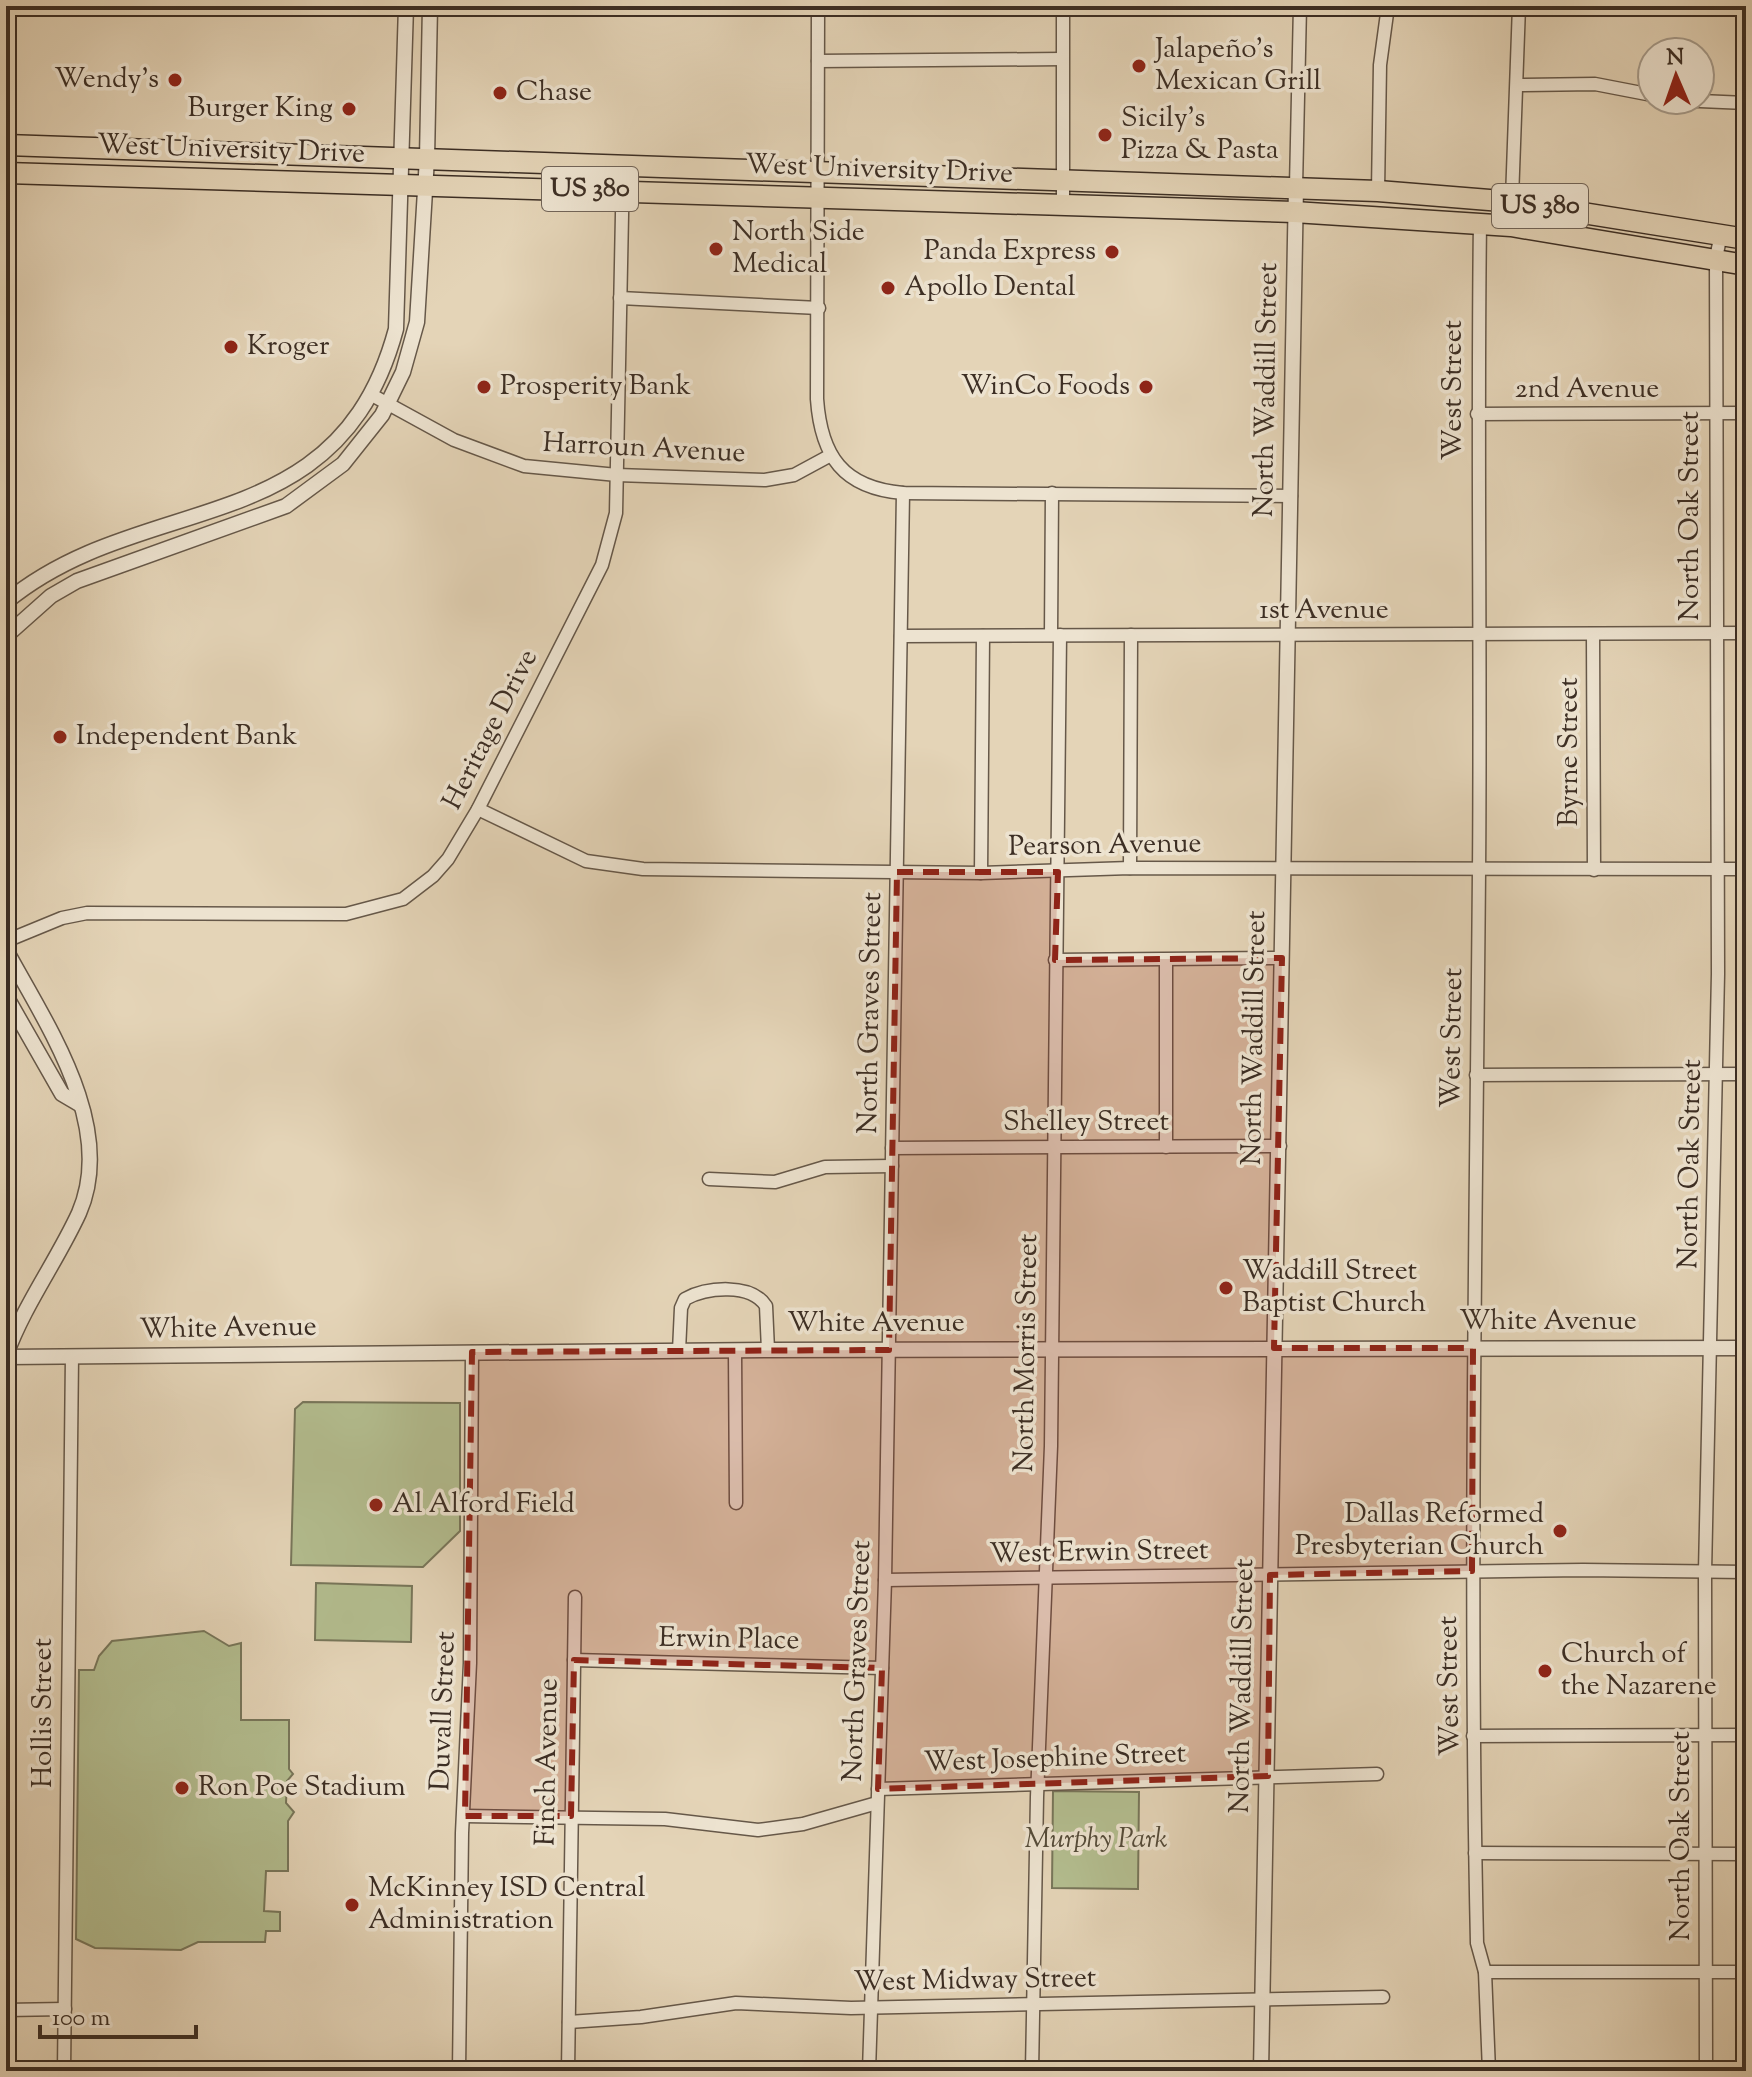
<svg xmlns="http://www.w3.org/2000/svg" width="1752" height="2077" font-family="'Sorts Mill Goudy',serif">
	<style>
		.green { fill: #b3bd8f; stroke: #78765a; stroke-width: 2 }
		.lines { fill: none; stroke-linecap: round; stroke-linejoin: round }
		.minor-casing { stroke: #665849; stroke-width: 15 }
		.tertiary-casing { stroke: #665849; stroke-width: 17 }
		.trunk-casing { stroke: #3c2e24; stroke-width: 23 }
		.minor { stroke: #ede3d0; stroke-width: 12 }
		.tertiary { stroke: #ede3d0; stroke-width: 14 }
		.trunk { stroke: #e4d4b7; stroke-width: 20 }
		.marked { fill: #8f2418; fill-opacity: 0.2; stroke: #8f2418; stroke-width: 6; stroke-dasharray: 16 10; stroke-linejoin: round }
		.poi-dot { fill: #8f2418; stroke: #ede3d0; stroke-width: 3 }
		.labels { text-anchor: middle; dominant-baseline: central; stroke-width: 7; stroke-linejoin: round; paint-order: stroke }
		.shield { fill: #ede3d0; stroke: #716458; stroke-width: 2 }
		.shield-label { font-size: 26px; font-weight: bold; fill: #3c2e24 }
		.poi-label { font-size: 28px; fill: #3c2e24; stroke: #ede3d0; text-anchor: start }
		.street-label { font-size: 28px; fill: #3c2e24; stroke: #ede3d0 }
		.park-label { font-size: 28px; font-style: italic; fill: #544b39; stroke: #ede3d0 }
	</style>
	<rect width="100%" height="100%" fill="#e4d4b7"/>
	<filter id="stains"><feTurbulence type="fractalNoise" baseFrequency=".0025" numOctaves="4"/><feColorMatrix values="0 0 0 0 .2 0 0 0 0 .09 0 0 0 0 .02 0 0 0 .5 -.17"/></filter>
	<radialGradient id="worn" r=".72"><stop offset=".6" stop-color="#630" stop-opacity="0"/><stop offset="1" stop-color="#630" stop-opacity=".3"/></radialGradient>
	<g class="green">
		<polygon points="303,1402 460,1403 460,1531 423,1567 291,1565 295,1409"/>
		<polygon points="316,1583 412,1586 411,1642 315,1640"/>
		<polygon points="204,1631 229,1646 241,1643 241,1720 289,1720 289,1769 293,1774 287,1781 286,1803 294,1812 288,1821 288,1871 266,1871 264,1911 280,1912 280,1931 266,1931 265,1942 198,1942 181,1950 95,1948 76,1939 79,1670 94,1670 99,1656 112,1641"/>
		<polygon points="1053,1791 1139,1792 1138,1889 1052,1888"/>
	</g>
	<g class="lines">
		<g class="minor-casing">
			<g id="minor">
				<path d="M818,6L817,399C821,456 843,488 903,493L1291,496"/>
				<polyline points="1063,6 1063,204"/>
				<polyline points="818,61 1062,59"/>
				<polyline points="1517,85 1595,84 1652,95"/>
				<polyline points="1677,100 1746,103"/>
				<polyline points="1296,186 1300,6"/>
				<polyline points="1378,191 1380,65 1388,6"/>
				<path d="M1480,223C1477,439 1481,655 1479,871C1476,1228 1469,1585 1477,1943L1485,1972L1489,2071"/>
				<polyline points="1511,226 1519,6"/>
				<polyline points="620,298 819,308"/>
				<polyline points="370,394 454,440 524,466 617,475 765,480 794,475 831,455"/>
				<polyline points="1477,414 1746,413"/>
				<polyline points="1593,634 1594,870"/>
				<polyline points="1051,635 1052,493"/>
				<polyline points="901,636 1746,633"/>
				<polyline points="478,809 586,861 643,869 981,873 1130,868 1746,869"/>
				<polyline points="1130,868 1131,635"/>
				<polyline points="981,873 983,636"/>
				<polyline points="6,941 62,918 87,913 346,914 403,899 433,876 448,859 478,809 602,565 616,513 623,165"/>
				<polyline points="1055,960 1282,958"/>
				<polyline points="1166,960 1166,1147"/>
				<polyline points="1476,1075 1746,1074"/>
				<polyline points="892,1148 1280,1146"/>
				<polyline points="709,1179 775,1182 825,1167 892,1166"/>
				<path d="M679,1351L681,1308L685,1299C707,1287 751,1283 766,1306L768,1350"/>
				<polyline points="735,1351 736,1503"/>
				<polyline points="885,1580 1583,1570 1746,1572"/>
				<polyline points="574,1660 882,1668"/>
				<polyline points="1473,1736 1746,1735"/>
				<polyline points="878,1789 1377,1774"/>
				<polyline points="465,1816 665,1819 758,1830 803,1824 877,1803"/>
				<polyline points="1475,1853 1746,1854"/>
				<polyline points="1485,1972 1746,1972"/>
				<polyline points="6,2010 65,2009"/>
				<polyline points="569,2022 641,2017 736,2003 851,2008 1383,1997"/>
				<polyline points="64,2071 72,1356"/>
				<polyline points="459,2071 462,1833 470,1663 472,1352"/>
				<polyline points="568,2071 575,1597"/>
				<polyline points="869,2071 885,1580 903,493"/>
				<polyline points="1032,2071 1037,1797 1051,1446 1060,635"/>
				<polyline points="1706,2071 1705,1572 1718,974 1716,258 1721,234"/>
			</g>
		</g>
		<g class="tertiary-casing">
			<g id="tertiary">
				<path d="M6,602C144,488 338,545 396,329L406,6"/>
				<polyline points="6,636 51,596 77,581 286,506 343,464 382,415 403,372 417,322 427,158 430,6"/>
				<path d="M6,950C46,1024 117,1126 79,1213C57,1261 24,1305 6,1355"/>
				<polyline points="6,996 62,1094 79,1104"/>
				<polyline points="6,1357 768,1350 1746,1348"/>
				<polyline points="1261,2071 1296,186"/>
			</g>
		</g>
		<g class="trunk-casing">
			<g id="trunk">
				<polyline points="6,145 1378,191 1514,202 1746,239"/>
				<polyline points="6,173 1294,212 1511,226 1746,265"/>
			</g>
		</g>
		<use href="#minor" class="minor"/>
		<use href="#tertiary" class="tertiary"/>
		<use href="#trunk" class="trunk"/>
	</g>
	<path class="marked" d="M897,872H1058L1055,960L1282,958L1274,1348H1473L1472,1571L1270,1575L1268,1776L878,1789L882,1668L574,1660L571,1816H465L472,1352L889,1350Z"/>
	<g class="poi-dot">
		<circle cx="1139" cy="66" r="8"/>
		<circle cx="175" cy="80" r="8"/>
		<circle cx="500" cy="93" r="8"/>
		<circle cx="349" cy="109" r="8"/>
		<circle cx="1105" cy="135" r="8"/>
		<circle cx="716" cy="249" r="8"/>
		<circle cx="1112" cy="252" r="8"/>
		<circle cx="888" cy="288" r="8"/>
		<circle cx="231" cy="347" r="8"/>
		<circle cx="484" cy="387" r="8"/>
		<circle cx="1146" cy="387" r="8"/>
		<circle cx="60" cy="737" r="8"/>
		<circle cx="1226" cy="1288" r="8"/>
		<circle cx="376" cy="1505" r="8"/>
		<circle cx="1560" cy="1531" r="8"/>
		<circle cx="1545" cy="1671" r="8"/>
		<circle cx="182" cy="1788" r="8"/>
		<circle cx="352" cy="1905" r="8"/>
	</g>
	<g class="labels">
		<g class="shield">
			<rect x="542" y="167" width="96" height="44" rx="6"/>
			<rect x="1492" y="184" width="96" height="44" rx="6"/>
		</g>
		<g class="shield-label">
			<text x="590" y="189">US 380</text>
			<text x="1540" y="206">US 380</text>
		</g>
		<g class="poi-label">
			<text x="1155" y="50">Jalapeño's<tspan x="1155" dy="32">Mexican Grill</tspan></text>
			<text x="159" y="80" text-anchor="end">Wendy's</text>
			<text x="516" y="93">Chase</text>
			<text x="333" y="109" text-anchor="end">Burger King</text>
			<text x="1121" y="119">Sicily's<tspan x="1121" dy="32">Pizza &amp; Pasta</tspan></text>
			<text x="732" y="233">North Side<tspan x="732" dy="32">Medical</tspan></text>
			<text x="1096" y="252" text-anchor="end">Panda Express</text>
			<text x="904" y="288">Apollo Dental</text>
			<text x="247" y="347">Kroger</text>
			<text x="500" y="387">Prosperity Bank</text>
			<text x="1130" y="387" text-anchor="end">WinCo Foods</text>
			<text x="76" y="737">Independent Bank</text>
			<text x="1242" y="1272">Waddill Street<tspan x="1242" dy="32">Baptist Church</tspan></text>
			<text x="392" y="1505">Al Alford Field</text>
			<text x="1544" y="1515" text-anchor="end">Dallas Reformed<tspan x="1544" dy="32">Presbyterian Church</tspan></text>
			<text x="1561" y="1655">Church of<tspan x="1561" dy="32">the Nazarene</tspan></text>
			<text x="198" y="1788">Ron Poe Stadium</text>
			<text x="368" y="1889">McKinney ISD Central<tspan x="368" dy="32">Administration</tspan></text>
		</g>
		<g class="street-label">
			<text transform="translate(231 150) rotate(2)">West University Drive</text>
			<text transform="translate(879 170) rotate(2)">West University Drive</text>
			<text transform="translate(1267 390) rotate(-89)">North Waddill Street</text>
			<text transform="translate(1454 390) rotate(-90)">West Street</text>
			<text x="1587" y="390">2nd Avenue</text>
			<text transform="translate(644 449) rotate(3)">Harroun Avenue</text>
			<text transform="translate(1691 516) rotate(-90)">North Oak Street</text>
			<text x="1324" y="611">1st Avenue</text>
			<text transform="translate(491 730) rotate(-63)">Heritage Drive</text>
			<text transform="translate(1570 752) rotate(-90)">Byrne Street</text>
			<text transform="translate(1105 846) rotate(-1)">Pearson Avenue</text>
			<text transform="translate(871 1013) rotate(-89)">North Graves Street</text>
			<text transform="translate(1255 1038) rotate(-89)">North Waddill Street</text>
			<text transform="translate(1453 1038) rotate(-89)">West Street</text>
			<text x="1086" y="1123">Shelley Street</text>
			<text transform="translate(1691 1164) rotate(-89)">North Oak Street</text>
			<text x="1548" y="1322">White Avenue</text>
			<text x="876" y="1324">White Avenue</text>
			<text transform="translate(228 1329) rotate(-1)">White Avenue</text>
			<text transform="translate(1027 1353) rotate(-89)">North Morris Street</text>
			<text transform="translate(1099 1553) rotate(-1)">West Erwin Street</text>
			<text transform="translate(729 1640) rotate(1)">Erwin Place</text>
			<text transform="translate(858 1661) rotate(-88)">North Graves Street</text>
			<text transform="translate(1243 1686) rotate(-89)">North Waddill Street</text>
			<text transform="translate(1450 1686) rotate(-91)">West Street</text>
			<text transform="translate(444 1711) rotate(-88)">Duvall Street</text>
			<text transform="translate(44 1713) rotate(-90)">Hollis Street</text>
			<text transform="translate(1055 1759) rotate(-2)">West Josephine Street</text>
			<text transform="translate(548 1762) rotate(-89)">Finch Avenue</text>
			<text transform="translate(1682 1836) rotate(-90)">North Oak Street</text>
			<text transform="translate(975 1981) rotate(-1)">West Midway Street</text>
		</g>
		<g class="park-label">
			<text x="1096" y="1840">Murphy Park</text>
		</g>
	</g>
	<rect width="1752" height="2077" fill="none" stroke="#e4d4b7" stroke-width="32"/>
	<rect x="8" y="8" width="1736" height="2061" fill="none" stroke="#3c2e24" stroke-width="4"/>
	<rect x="16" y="16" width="1720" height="2045" fill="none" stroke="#3c2e24" stroke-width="2"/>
	<g transform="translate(1676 76) rotate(358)"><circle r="38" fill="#ede3d0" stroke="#a69b8b" stroke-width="2"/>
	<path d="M0-6L14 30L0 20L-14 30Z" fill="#8f2418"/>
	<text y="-12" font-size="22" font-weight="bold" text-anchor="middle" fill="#3c2e24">N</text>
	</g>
	<path d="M40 2025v12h156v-12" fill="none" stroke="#3c2e24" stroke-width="4"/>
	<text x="52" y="2025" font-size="24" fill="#3c2e24" stroke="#ede3d0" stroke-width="6" paint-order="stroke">100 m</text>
	<rect width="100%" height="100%" filter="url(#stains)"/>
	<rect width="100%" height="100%" fill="url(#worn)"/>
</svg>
